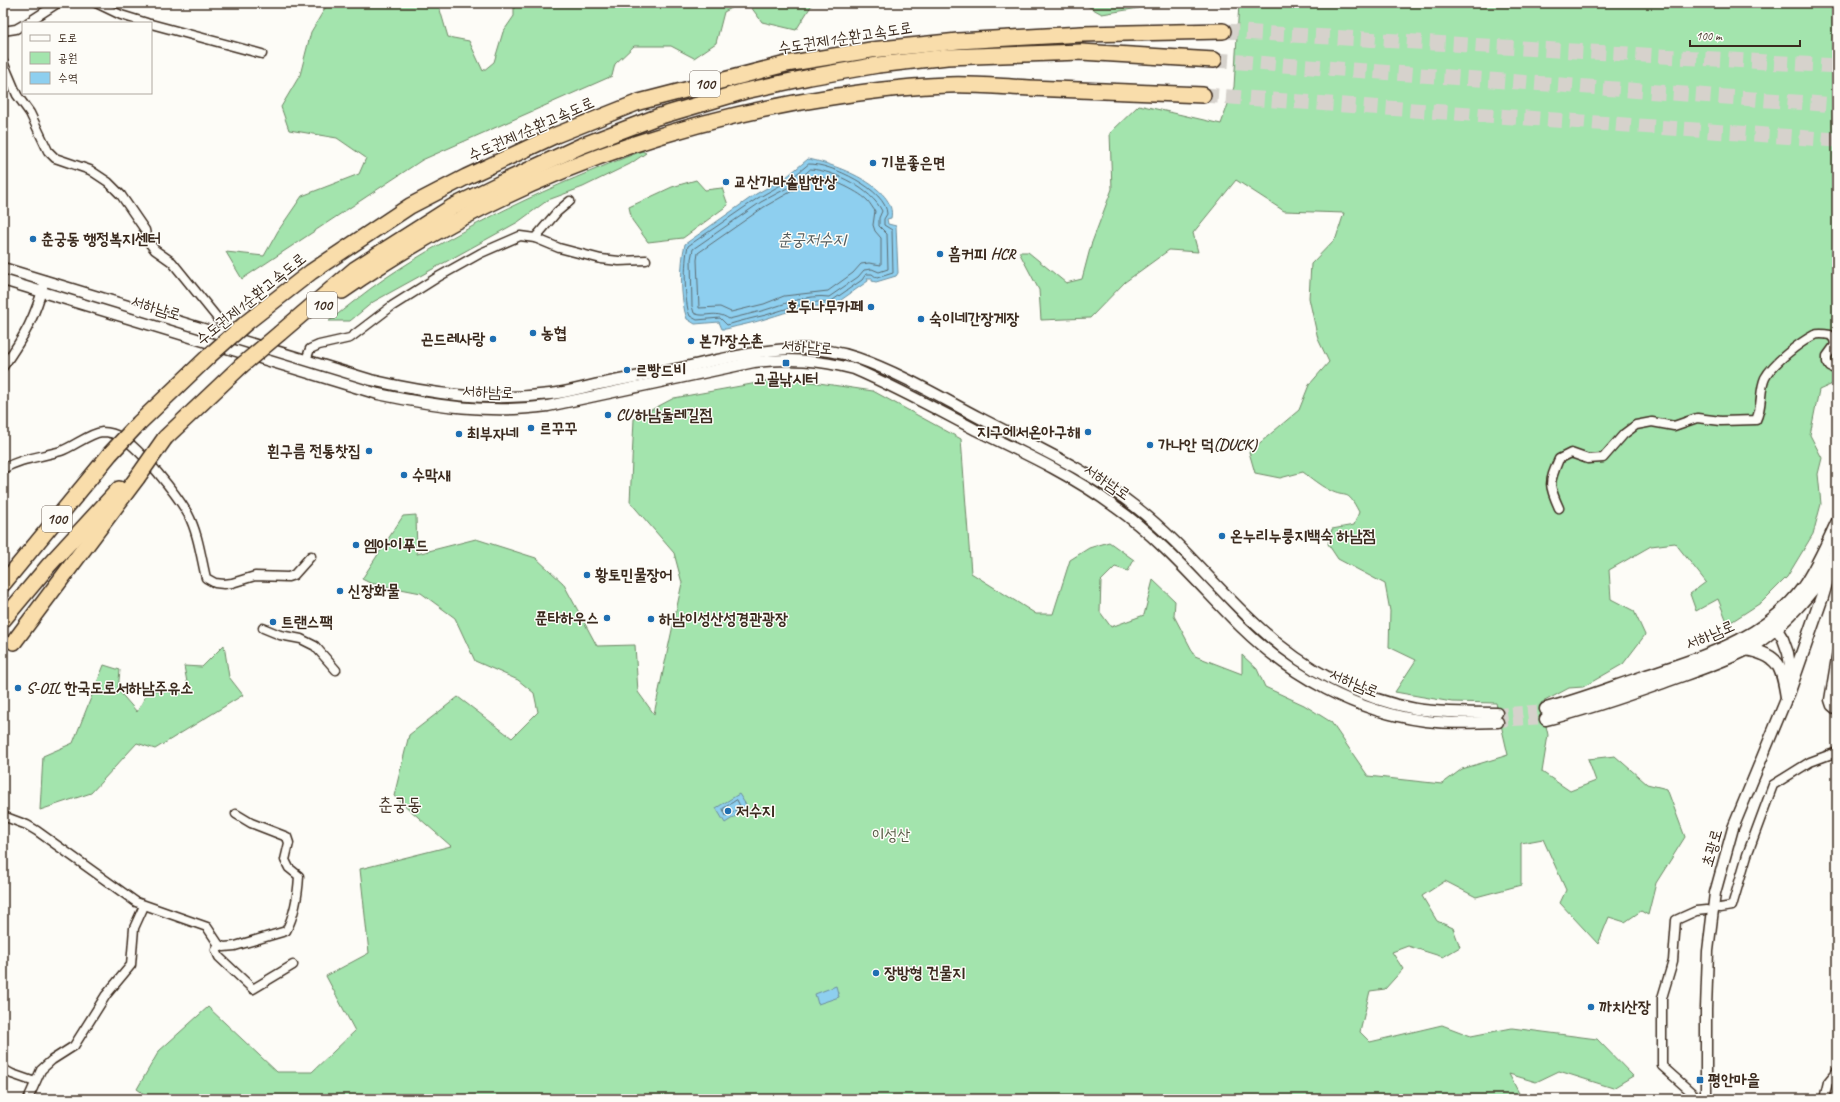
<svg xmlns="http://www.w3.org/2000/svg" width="1840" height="1102" font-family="Caveat,'Poor Story',sans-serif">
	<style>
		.green { fill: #a3e4ad; stroke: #6f8766 }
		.water { fill: #8ecfef; stroke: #6d8d9b }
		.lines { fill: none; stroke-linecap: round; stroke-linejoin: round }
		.shore { stroke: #5c6c72; stroke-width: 1 }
		.tertiary-tunnel { stroke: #d6d2cc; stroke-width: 10; stroke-dasharray: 10 5; stroke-linecap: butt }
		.motorway-tunnel { stroke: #d6d2cc; stroke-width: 15; stroke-dasharray: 15 8; stroke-linecap: butt }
		.minor-casing { stroke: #3b2a1e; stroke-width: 11 }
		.tertiary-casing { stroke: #3b2a1e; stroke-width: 13 }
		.secondary-casing { stroke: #3b2a1e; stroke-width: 15 }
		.motorway-casing { stroke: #3b2a1e; stroke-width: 18 }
		.minor { stroke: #fdfcf7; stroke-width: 8 }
		.tertiary { stroke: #fdfcf7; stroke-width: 10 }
		.secondary { stroke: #fdfcf7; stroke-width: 12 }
		.motorway { stroke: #f9ddab; stroke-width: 15 }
		.motorway-bridge-casing { stroke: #3b2a1e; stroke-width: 18; stroke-linecap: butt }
		.motorway-bridge { stroke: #f9ddab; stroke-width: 15 }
		.poi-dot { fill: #1f6fb2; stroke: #fdfcf7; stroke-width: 1.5 }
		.labels { text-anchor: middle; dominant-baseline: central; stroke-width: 3; stroke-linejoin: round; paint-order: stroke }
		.shield { fill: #fdfcf7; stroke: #75695f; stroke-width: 1 }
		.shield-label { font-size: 15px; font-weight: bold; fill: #3b2a1e }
		.street-label { font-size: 16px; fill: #3b2a1e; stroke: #fdfcf7 }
		.poi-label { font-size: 16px; font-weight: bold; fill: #3b2a1e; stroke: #fdfcf7; text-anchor: start }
		.park-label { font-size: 16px; fill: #555842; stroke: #fdfcf7 }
		.water-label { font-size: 17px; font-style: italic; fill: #545c5d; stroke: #fdfcf7 }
		.quarter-label { font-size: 18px; fill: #3b2a1e; stroke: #fdfcf7 }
	</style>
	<rect width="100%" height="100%" fill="#fdfcf7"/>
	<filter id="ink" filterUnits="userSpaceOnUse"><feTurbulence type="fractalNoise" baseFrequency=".025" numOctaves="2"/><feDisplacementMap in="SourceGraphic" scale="8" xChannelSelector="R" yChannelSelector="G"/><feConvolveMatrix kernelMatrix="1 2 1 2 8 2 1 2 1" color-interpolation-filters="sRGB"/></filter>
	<g filter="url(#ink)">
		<g class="green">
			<polygon points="326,3 438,3 448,37 469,41 483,71 494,62 503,32 514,16 514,3 741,3 724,12 716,43 694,58 671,46 634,46 615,64 612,76 422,160 242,279 226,252 264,256 278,231 302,196 359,174 366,158 337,138 289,130 281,107 300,75 311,32 327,5"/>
			<polygon points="748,3 813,3 796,30 762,22"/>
			<polygon points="1082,3 1148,3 1139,8 1102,14"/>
			<path d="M1239,3H1837V382L1819,390L1810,435L1822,458L1818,474L1821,504L1813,534L1787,577L1762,602L1728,624L1718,599L1696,611L1690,594L1706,582L1675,543L1651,546L1609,570L1611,599L1634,611L1645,635L1623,664L1583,687L1569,688L1541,703L1548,735L1542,772L1570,791L1596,781L1588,759L1615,756L1647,784L1667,789L1685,837L1656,883L1648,915L1641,911L1625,922L1609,917L1598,944L1560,903L1566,890L1543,839L1521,843V885L1476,897L1445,881L1422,896L1437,921L1453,928L1460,947L1443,957L1408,946L1392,952L1403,969L1385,989L1370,991L1360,1032L1370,1042L1442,1025L1471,1036L1512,1028L1597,1039L1633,1076L1613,1088L1559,1071L1536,1082L1509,1074L1522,1099H151L137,1089L159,1051L208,1007L277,1072H312L355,1031L326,976L369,953L360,869L451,846L394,796L409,735L458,697L512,738L538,712L534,693L518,680L475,661L455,618L421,593L370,583L362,579L403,516L416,515L417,554L476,539L536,558L563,583L597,646L635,645L638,692L654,714L682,583L674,553L630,502L634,419L674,398L785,378L873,391L961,439L971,573L1036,614H1053L1070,560L1089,548L1109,542L1134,560L1128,571L1115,567L1101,581L1100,612L1111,627L1144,615L1153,580L1175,601L1174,616L1195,656L1242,674V655L1257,669L1265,687L1304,705L1331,722L1368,776L1442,784L1462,769L1508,755L1496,703L1452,702L1395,692L1416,660L1389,647L1390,611L1385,584L1338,559L1328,544L1332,529L1354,525L1359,512C1346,487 1348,500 1329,490C1319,485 1311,478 1303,472L1280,478L1255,473L1249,452L1299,410L1309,385L1329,362L1318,339L1309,298L1311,264L1336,238L1344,213L1284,211L1236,180L1193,233L1198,252L1169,250L1125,282L1090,318L1041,320L1039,290L1019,252H1028L1066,283L1082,279L1091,245L1112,189L1110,133L1139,105L1221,124L1234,87Z"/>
			<path d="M642,151L646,153L630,164L583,187L548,200L518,222L373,302L350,321H329C347,307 365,292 384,279C464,225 553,185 642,151Z"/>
			<polygon points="696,180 705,190 722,188 728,205 683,238 648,242 632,220 629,207 672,187"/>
			<polygon points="224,645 229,677 243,695 155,749 137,743 91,793 40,810 43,756 73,743 104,665 120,670 118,690 137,712 149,690 189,693 184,666 202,667"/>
		</g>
		<g class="water">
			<path d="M808,159C832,163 898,187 891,218L887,219L888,224L896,226L898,273L896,276L876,282L872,281V278H867L868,281L831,307C810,303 788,312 768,318C754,323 740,325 726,329H722L719,322L695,324L687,319C680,300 680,264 685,244L756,194L785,178Z"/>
			<polygon points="739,794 748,808 725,823 716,808"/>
			<polygon points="836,986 839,997 818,1004 815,994"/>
		</g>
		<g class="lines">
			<g class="shore">
				<path d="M809,164C830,163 887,190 887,214L884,219V225L892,230L893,273L877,278L872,274H866L862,280L830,302C808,300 787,309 766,315C753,318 740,321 727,325L720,318L697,320L690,316C684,303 684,261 688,246L758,198L788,181Z"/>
				<path d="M811,169C835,171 871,189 882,211L879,218V226L887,234L888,269L879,272L872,269L864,270L858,277L829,297C808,294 785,304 765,310C754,313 741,316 729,319C714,309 705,319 694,313L692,306L691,259L693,249L761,202L791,186Z"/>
				<path d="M812,176C825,175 858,191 867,200C870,203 872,207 875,211L873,225L875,231L881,238V265L869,263L861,264L853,273L828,291L784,296L764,304L731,312L720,307L699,308L697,260L698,253L764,207L794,190Z"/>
				<polygon points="737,800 741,808 726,816 723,809"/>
			</g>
			<g class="tertiary-tunnel">
				<polyline points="1497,713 1546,709"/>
				<polyline points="1498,722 1546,719"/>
			</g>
			<g class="motorway-tunnel">
				<polyline points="1223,31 1837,66"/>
				<polyline points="1214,60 1837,105"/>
				<polyline points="1203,95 1837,140"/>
			</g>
			<g class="minor-casing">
				<g id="minor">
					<polyline points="96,3 121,15 147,23"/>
					<polyline points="27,23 58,3"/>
					<polyline points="151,24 262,54"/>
					<polyline points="3,31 16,29 23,25"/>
					<polyline points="3,62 17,95 30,113 48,151 55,158 90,170 108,182 121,195 145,230 147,240 155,250 172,262 223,325 224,335"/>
					<polyline points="535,238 557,212 570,201"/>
					<polyline points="306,360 310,349 319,345 350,338 392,306 438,277 481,253 520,236 535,238 559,248 601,259 619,261 646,260"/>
					<path d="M3,367C25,335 35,318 45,280"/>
					<path d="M3,469C21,458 41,457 61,451C73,447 90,433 102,432C110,432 116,434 122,438C141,449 177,495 188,514C198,533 201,557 206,578L215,583L224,584L232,583L255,576L288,577L294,575L311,556"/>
					<path d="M1559,508C1548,484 1549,483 1559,459L1571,453L1588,459L1603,458L1624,434L1636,425L1652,422L1674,426L1697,418L1721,421L1756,420C1763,406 1759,391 1765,378C1773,363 1799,343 1814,335C1819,333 1825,334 1830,335L1834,339L1835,345L1827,356V362L1830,367L1837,370"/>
					<polyline points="263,628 280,635 301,639 315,646 336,670"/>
					<polyline points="1837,652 1829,700 1831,706 1837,711"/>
					<path d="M3,816L27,825L37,831L136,902L207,927L219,945L224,947L235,946L286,931C295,914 298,895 299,876L289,868L285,860L289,843L287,837L251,823L236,814"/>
					<polyline points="1720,908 1732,906 1747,855 1773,785 1810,762 1837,752"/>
					<polyline points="219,945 216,950 219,957 253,989 293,965"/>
					<polyline points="3,1069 12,1074 35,1082"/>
					<polyline points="28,1099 41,1070 52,1060 74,1046 106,995 131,965 134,928 144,906"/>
					<polyline points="1699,1099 1662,1066 1662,998 1673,961 1676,920 1696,911 1706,910"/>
					<polyline points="1824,1099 1828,1082 1837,1071"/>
				</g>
			</g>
			<g class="tertiary-casing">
				<g id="tertiary">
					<path d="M3,268L371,380C431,394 487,402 550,394C569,392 587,386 605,383C638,376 671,371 703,363C754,352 806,340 857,358C900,373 940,397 980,418C1034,446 1090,471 1137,508C1183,544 1218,591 1262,630C1304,669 1359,699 1416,709C1442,713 1470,713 1497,713"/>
					<path d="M3,280L378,394C434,406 491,414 548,406L754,362C790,358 819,360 854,369C896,387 936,409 976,430C1024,453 1072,475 1115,507C1162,540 1200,586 1241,627C1291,676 1356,712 1426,721C1450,724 1474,723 1498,722"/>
					<polyline points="1706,1099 1706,1009 1708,951 1715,893 1733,828 1787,697 1790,666 1788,653 1783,639 1772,621"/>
				</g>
			</g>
			<g class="secondary-casing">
				<g id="secondary">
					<path d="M1746,649C1779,655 1782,666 1787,697"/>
					<polyline points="1787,697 1822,597 1829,573"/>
					<path d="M1546,709C1579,701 1611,688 1644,677C1702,657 1764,641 1803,588C1817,568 1827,545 1837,523"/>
					<path d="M1546,719C1586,709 1624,696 1663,682C1690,672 1719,663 1745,650C1778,632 1822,585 1837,550"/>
				</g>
			</g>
			<g class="motorway-casing">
				<g id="motorway">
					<path d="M342,291C491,188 652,124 831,97C870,91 910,86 949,85C976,84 1003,87 1030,88C1088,90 1145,93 1203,95"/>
					<polyline points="246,323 311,272 410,206 466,177 556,135 639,102 786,64 871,50 958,41 1082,34 1223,31"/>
					<polyline points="280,333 355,269 452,207 505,181 581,146 657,117 745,91 810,77 878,65 947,57 1081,52 1214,60"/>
					<polyline points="139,423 209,356"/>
					<polyline points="165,438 241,366"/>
					<polyline points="3,584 110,454"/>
					<polyline points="3,620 49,565 119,489"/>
					<polyline points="14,642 137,478"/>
				</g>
			</g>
			<use href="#minor" class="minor"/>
			<use href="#tertiary" class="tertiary"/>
			<use href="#secondary" class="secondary"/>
			<use href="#motorway" class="motorway"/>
			<g class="motorway-bridge-casing">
				<g id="motorway-bridge">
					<polyline points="209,356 246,323"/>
					<polyline points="241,366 280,333"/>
					<polyline points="110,454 139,423"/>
					<polyline points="137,478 165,438"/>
				</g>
			</g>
			<use href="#motorway-bridge" class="motorway-bridge"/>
		</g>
	</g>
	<g class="poi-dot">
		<circle cx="873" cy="163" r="4"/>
		<circle cx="726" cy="182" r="4"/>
		<circle cx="33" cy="239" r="4"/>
		<circle cx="940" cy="254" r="4"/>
		<circle cx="871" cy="307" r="4"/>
		<circle cx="921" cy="319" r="4"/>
		<circle cx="533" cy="333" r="4"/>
		<circle cx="493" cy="339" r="4"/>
		<circle cx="691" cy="341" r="4"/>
		<rect x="782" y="359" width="8" height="8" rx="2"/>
		<circle cx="627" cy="370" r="4"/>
		<circle cx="608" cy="415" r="4"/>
		<circle cx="531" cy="428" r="4"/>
		<circle cx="1088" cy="432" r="4"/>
		<circle cx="459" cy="434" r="4"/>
		<circle cx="1150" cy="445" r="4"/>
		<circle cx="369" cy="451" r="4"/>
		<circle cx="404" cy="475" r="4"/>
		<circle cx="1222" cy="536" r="4"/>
		<circle cx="356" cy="545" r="4"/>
		<circle cx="587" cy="575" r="4"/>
		<circle cx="340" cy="591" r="4"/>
		<circle cx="607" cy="618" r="4"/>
		<circle cx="651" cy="619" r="4"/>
		<circle cx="273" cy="622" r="4"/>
		<circle cx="18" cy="688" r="4"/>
		<circle cx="728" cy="811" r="4"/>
		<circle cx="876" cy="973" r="4"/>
		<circle cx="1591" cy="1007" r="4"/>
		<rect x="1696" y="1076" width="8" height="8" rx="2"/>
	</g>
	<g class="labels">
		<g class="shield">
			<rect x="690" y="71" width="30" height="26" rx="3"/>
			<rect x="307" y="292" width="30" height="26" rx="3"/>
			<rect x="42" y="506" width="30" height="26" rx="3"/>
		</g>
		<g class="shield-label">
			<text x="705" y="84">100</text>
			<text x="322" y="305">100</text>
			<text x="57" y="519">100</text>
		</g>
		<g class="street-label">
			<text transform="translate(845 38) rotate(-9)">수도권제1순환고속도로</text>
			<text transform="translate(531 129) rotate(-24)">수도권제1순환고속도로</text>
			<text transform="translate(251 299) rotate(-39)">수도권제1순환고속도로</text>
			<text transform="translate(156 308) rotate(17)">서하남로</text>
			<text transform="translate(807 347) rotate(4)">서하남로</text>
			<text transform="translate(488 392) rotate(2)">서하남로</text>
			<text transform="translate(1107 482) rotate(34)">서하남로</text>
			<text transform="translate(1710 635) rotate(-23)">서하남로</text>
			<text transform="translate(1354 683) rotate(22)">서하남로</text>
			<text transform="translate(1712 848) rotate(-74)">초광로</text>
		</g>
		<g class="poi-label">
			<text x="881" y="163">기분좋은면</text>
			<text x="734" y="182">교산가마솥밥한상</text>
			<text x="41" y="239">춘궁동 행정복지센터</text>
			<text x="948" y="254">흠커피 HCR</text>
			<text x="863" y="307" text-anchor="end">호두나무카페</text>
			<text x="929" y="319">숙이네간장게장</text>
			<text x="541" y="333">농협</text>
			<text x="485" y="339" text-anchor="end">곤드레사랑</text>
			<text x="699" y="341">본가장수촌</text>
			<text x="635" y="370">르빵드비</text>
			<text x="786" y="379" text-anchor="middle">고골낚시터</text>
			<text x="616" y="415">CU 하남둘레길점</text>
			<text x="539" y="428">르꾸꾸</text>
			<text x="1080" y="432" text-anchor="end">지구에서온아구해</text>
			<text x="467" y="434">최부자네</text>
			<text x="1158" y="445">가나안 덕(DUCK)</text>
			<text x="361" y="451" text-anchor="end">흰구름 전통찻집</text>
			<text x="412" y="475">수막새</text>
			<text x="1230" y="536">온누리누룽지백숙 하남점</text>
			<text x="364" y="545">엠아이푸드</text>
			<text x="595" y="575">황토민물장어</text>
			<text x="348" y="591">신장화물</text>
			<text x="599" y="618" text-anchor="end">푼타하우스</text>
			<text x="659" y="619">하남이성산성경관광장</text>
			<text x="281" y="622">트랜스팩</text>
			<text x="26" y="688">S-OIL 한국도로서하남주유소</text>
			<text x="736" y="811">저수지</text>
			<text x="884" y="973">장방형 건물지</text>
			<text x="1599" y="1007">까치산장</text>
			<text x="1708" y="1080">평안마을</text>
		</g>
		<g class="park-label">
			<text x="891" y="835">이성산</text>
		</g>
		<g class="water-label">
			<text x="812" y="239">춘궁저수지</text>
		</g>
		<g class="quarter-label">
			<text x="400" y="804">춘궁동</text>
		</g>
	</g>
	<rect width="1840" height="1102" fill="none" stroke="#fdfcf7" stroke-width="16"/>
	<rect x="8" y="8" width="1824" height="1086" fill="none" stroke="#3b2a1e" stroke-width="1.5" filter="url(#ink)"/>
	<rect x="22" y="22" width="130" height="72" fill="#fdfcf7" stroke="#afa8a0"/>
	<rect x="30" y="35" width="20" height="6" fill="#fdfcf7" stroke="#afa8a0"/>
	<text x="58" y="42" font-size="12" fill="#3b2a1e">도로</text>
	<rect x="30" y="52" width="20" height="12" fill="#a3e4ad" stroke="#afa8a0"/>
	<text x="58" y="62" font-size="12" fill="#3b2a1e">공원</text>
	<rect x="30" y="72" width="20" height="12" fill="#8ecfef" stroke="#afa8a0"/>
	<text x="58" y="82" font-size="12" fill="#3b2a1e">수역</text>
	<path d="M1690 40v6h110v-6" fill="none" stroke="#3b2a1e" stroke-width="2"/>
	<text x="1696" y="40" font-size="12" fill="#3b2a1e" stroke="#fdfcf7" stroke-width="3" paint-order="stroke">100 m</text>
</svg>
